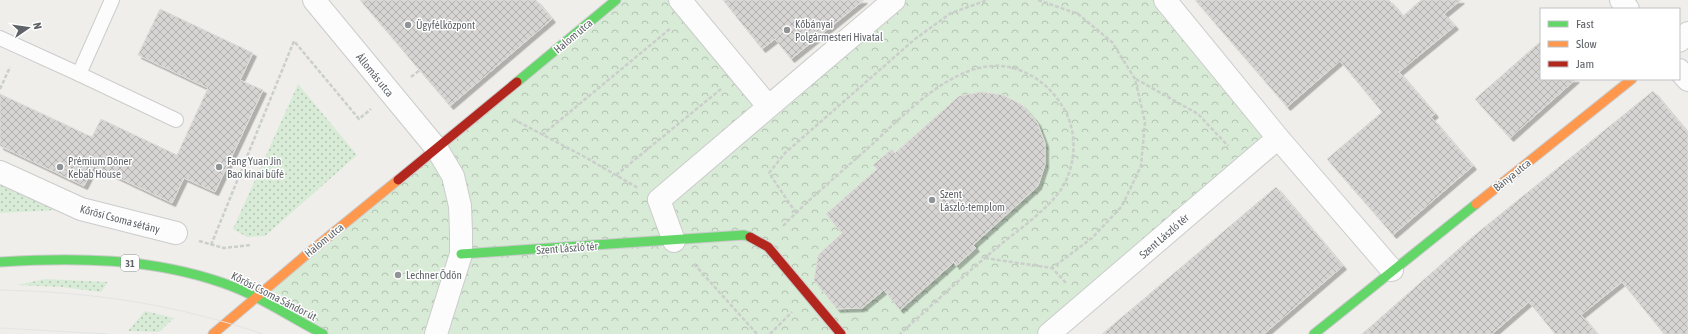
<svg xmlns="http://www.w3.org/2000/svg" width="1688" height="334" font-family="'Asap Condensed',sans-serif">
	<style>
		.grass { fill: url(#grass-dots) }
		.park { fill: url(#park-crowns) }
		.building { fill: url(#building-cross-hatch); stroke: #deddd9; filter: url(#shadow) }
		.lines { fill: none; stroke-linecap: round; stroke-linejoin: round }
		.lane-casing { stroke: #cbcccc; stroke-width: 16 }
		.street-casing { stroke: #cbcccc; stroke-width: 24 }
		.fast-casing { stroke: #cacacb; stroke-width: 11 }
		.slow-casing { stroke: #cacacb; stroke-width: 11 }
		.jam-casing { stroke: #cacacb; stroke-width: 11 }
		.path { stroke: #cacfcc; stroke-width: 2.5; stroke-dasharray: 4 2; stroke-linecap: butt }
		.lane { stroke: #fdfcfc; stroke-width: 14 }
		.street { stroke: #fdfcfc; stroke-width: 22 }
		.fast { stroke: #63d668; stroke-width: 9 }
		.slow { stroke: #ff974d; stroke-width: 9 }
		.jam { stroke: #b3261e; stroke-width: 9 }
		.tram { stroke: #e4e4e4; stroke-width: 1 }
		.poi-dot { fill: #919496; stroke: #fff; stroke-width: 1.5 }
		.labels { text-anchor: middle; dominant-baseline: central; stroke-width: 3; stroke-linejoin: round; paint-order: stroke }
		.shield { fill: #fff; stroke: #8f9295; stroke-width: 1 }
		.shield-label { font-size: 10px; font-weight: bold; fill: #5f6368 }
		.poi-label { font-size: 11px; fill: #5f6368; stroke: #fff; text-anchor: start }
		.street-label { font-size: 11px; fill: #5f6368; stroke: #fff }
	</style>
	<defs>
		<pattern id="grass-dots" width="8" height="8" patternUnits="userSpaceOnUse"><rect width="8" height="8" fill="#d8ebd6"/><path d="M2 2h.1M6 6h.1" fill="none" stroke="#b2c2b1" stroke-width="1.8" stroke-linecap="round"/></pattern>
		<pattern id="park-crowns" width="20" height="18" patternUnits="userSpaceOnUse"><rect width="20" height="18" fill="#d8ebd6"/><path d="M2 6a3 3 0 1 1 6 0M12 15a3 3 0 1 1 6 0" fill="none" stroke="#b2c2b1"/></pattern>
		<pattern id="building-cross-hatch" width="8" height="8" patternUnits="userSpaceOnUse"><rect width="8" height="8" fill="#d6d5d3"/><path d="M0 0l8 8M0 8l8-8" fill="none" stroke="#b1b0af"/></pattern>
		<filter id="shadow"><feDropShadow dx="3.5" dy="3.5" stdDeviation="0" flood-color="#0004"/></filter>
	</defs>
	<rect width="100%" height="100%" fill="#efeeea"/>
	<g class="grass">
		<polygon points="298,84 357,155 265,236 247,237 233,229"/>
		<polygon points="0,179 58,205 57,210 0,213"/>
		<polygon points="45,279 108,282 101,292 62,287 17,285"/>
		<polygon points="145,311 174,318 159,332 128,331"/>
	</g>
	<polygon class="park" points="616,0 680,0 768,106 894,0 1165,0 1278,138 1049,334 323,334 255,297"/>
	<g class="building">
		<polygon points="360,0 536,0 552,19 450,106"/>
		<polygon points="723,0 864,0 791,59 775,39 762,49"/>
		<polygon points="1195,0 1389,0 1403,16 1421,0 1461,0 1444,14 1455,26 1399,72 1435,114 1431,117 1473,166 1393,235 1327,159 1382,112 1340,61 1287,107"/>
		<polygon points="160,9 253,53 240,80 263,90 215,192 184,178 172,203 94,166 84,186 0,146 0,94 92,137 101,119 177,155 208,88 138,55"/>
		<polygon points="1541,41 1541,79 1576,79 1510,138 1475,99"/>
		<polygon points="1653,91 1688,133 1688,334 1664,334 1622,282 1581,315 1597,334 1555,334 1529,302 1492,334 1362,334 1471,238"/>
		<polygon points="981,92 1003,95 1022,105 1037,122 1045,143 1045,165 1038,186 973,245 976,248 956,266 954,262 900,310 884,290 862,308 837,309 814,280 818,255 842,233 826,214 877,169 873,165 892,149 895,153 959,96"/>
		<polygon points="1276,187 1343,266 1264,334 1102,334"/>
	</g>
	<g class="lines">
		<g class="lane-casing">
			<g id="lane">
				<polyline points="0,38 79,74 112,0"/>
				<polyline points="79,74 176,120"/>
			</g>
		</g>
		<g class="street-casing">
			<g id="street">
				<polyline points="314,0 437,149 453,176 460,206 461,232 461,254 436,334"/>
				<polyline points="680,0 768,106"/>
				<polyline points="1165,0 1278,138 1392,270"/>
				<polyline points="1621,0 1628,9"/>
				<polyline points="1679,41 1688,33"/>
				<polyline points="1679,70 1688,80"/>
				<polyline points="0,172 81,209 176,233"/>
				<polyline points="674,241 659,200 894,0"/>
				<polyline points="1049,334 1278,138"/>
			</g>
		</g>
		<g class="fast-casing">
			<g id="fast">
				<polyline points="517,82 616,0"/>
				<polyline points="461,254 744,235 750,237"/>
				<path d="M0,262C75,257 151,258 223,283C258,295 290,317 323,334"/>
				<polyline points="1314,334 1476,204"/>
			</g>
		</g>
		<g class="slow-casing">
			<g id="slow">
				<polyline points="1476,204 1632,79"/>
				<polyline points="213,334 306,255 398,180"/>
			</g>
		</g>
		<g class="jam-casing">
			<g id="jam">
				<polyline points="398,180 517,82"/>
				<polyline points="750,237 768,247 841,334"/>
			</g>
		</g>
		<g class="path">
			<polyline points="1038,0 1078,14 1112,42 1135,79 1145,122 1141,166 1122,206 1092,238 1052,268"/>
			<polyline points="411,77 420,70"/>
			<polyline points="1136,79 1198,114 1228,146"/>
			<polyline points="0,89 10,67"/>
			<polyline points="513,119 583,156 638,188"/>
			<polyline points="542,135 671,28"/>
			<polyline points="616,175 721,89"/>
			<polyline points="796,213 769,173 785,153 915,39 951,13 988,0"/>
			<path d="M783,226C809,199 839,174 868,148C907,113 966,45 1024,72C1042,80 1054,92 1064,109C1078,133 1076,165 1062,188C1047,211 1015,232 994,250C962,277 931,306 900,334"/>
			<polyline points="199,241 224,248 251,245"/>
			<polyline points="211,245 294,41 359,119 371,109"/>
			<polyline points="985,258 1052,268 1067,284"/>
			<polyline points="694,264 757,334"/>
			<polyline points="770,334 792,312"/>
		</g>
		<use href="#lane" class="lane"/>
		<use href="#street" class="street"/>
		<use href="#fast" class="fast"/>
		<use href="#slow" class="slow"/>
		<use href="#jam" class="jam"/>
		<g class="tram">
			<path d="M0,290C93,292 174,304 263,334"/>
			<polyline points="0,328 109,334"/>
		</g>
	</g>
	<g class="poi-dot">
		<circle cx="408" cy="25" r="4"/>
		<circle cx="787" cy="30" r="4"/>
		<circle cx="60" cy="167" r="4"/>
		<circle cx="219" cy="167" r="4"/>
		<circle cx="932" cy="200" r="4"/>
		<circle cx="398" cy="275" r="4"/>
	</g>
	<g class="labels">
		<rect class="shield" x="121" y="255" width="18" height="16" rx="3"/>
		<g class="shield-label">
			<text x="130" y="263">31</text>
		</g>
		<g class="poi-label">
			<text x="795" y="24">Kőbányai<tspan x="795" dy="13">Polgármesteri Hivatal</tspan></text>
			<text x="416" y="25">Ügyfélközpont</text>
			<text x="68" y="161">Prémium Döner<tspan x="68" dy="13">Kebab House</tspan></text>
			<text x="227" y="161">Fang Yuan Jin<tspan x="227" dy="13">Bao kínai büfé</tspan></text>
			<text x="940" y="194">Szent<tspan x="940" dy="13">László-templom</tspan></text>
			<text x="406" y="275">Lechner Ödön</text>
		</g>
		<g class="street-label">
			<text transform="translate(573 36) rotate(-40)">Halom utca</text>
			<text transform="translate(375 75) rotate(51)">Állomás utca</text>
			<text transform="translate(1512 175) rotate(-39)">Bánya utca</text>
			<text transform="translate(120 219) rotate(15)">Kőrösi Csoma sétány</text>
			<text transform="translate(1164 236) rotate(-41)">Szent László tér</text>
			<text transform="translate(324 240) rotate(-39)">Halom utca</text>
			<text transform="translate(567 248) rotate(-4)">Szent László tér</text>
			<text transform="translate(274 296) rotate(27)">Kőrösi Csoma Sándor út</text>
		</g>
	</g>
	<rect x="1540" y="8" width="140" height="72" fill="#ffffff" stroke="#bfc1c3"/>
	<rect x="1548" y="21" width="20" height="6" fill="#63d668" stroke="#bfc1c3"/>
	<text x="1576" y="28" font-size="12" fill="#5f6368">Fast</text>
	<rect x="1548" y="41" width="20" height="6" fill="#ff974d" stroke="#bfc1c3"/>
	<text x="1576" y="48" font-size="12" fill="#5f6368">Slow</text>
	<rect x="1548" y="61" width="20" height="6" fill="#b3261e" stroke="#bfc1c3"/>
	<text x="1576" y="68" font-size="12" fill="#5f6368">Jam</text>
	<g transform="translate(28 28) rotate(77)" stroke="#ffffff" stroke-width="3" paint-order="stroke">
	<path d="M0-3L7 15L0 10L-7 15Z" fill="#5f6368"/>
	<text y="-6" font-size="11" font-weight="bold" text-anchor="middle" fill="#5f6368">N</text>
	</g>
</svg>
